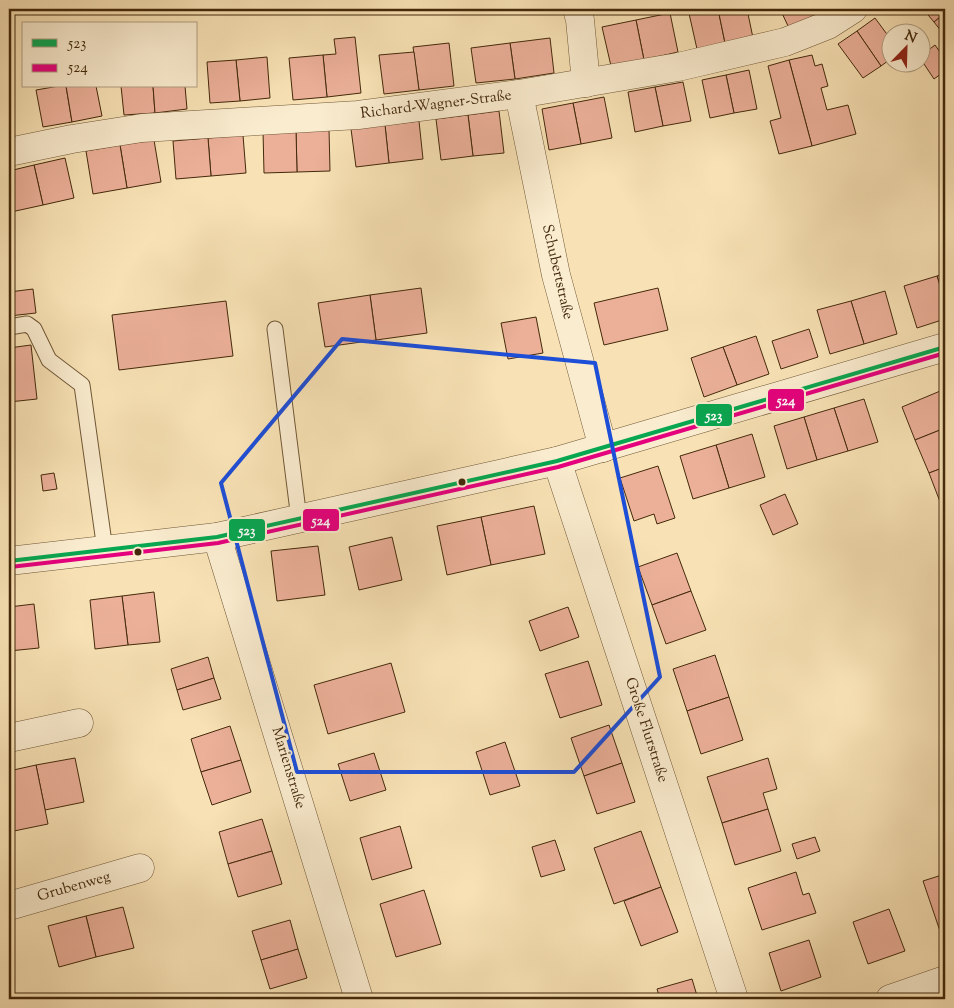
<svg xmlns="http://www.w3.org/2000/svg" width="954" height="1008" font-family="'Sorts Mill Goudy',serif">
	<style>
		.building { fill: #ecb099; stroke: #43290b }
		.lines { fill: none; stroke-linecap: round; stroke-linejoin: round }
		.service-casing { stroke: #705736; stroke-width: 17 }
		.minor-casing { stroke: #705736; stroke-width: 29 }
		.tertiary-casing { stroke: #705736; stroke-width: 29 }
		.service { stroke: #faeccf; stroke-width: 15 }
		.minor { stroke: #faeccf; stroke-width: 28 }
		.tertiary { stroke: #faeccf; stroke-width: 28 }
		.bus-1-casing { stroke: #faeccf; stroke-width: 8 }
		.bus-2-casing { stroke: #faeccf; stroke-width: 8 }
		.bus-1 { stroke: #07a650; stroke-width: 4 }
		.bus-2 { stroke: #e5007d; stroke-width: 4 }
		.marked { fill: none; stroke: #1d4ed8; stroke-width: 4; stroke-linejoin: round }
		.bus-dot { fill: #43290b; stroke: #faeccf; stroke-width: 2 }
		.labels { text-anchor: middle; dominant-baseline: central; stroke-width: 5; stroke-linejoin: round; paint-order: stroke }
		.street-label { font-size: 15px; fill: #43290b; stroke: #faeccf }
		.line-badge { stroke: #faeccf; stroke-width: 2 }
		.badge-label { font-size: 14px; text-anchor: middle; font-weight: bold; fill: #fff }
	</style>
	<rect width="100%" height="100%" fill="#f8e2b5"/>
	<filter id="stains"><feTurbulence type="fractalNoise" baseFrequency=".004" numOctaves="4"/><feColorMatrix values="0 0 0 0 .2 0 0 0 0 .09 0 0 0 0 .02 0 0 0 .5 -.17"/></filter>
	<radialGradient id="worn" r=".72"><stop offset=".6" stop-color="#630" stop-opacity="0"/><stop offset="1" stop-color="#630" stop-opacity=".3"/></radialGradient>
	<g class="building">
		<polygon points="688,9 718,9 725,43 697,49"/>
		<polygon points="718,9 747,9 753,38 725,43"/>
		<polygon points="780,9 813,9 816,15 789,28"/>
		<polygon points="813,9 831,9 816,15"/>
		<polygon points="923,9 945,9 945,13 934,22"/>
		<polygon points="670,13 678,52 644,60 636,20"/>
		<polygon points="945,13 945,36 934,22"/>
		<polygon points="875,18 892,41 892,58 881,66 857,31"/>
		<polygon points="636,20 644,60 611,66 602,27"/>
		<polygon points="857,31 881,66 863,78 838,44"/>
		<polygon points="355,37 361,93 327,97 323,55 336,54 334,39"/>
		<polygon points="550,38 554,73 515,79 510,43"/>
		<polygon points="449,43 454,86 419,90 413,47"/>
		<polygon points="510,43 515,79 476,83 471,48"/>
		<polygon points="935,45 945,59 945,71 934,79 922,61 922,55"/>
		<polygon points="414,52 419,90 384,94 379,55"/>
		<polygon points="323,55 327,97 293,100 289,58"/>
		<polygon points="812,55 815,66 822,64 828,86 821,88 827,110 848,105 856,134 812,146 789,60"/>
		<polygon points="267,57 270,98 240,101 236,60"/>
		<polygon points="236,60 240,101 210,103 207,62"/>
		<polygon points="789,60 812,146 779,154 770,121 781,118 768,66"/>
		<polygon points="749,70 757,109 734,113 726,75"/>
		<polygon points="726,75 734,113 710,118 702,80"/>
		<polygon points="683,82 691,121 663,126 655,87"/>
		<polygon points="59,86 66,86 72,122 43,127 36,90"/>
		<polygon points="66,86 96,86 102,116 72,122"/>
		<polygon points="121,86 153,86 155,113 124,115"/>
		<polygon points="153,86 185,86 187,109 155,113"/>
		<polygon points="655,87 663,126 635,132 628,92"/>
		<polygon points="604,97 612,138 581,144 573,103"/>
		<polygon points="573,103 581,144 549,150 542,109"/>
		<polygon points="499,111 504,153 473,156 468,115"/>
		<polygon points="468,115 473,156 441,160 436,119"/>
		<polygon points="419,121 423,159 389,163 385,125"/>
		<polygon points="385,125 389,163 356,167 351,129"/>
		<polygon points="329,129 330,171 297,172 296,130"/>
		<polygon points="296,130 297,172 264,173 263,131"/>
		<polygon points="243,135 246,173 211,176 208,138"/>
		<polygon points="208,138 211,176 176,179 173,141"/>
		<polygon points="154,140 161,182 127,188 120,145"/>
		<polygon points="120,145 127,188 93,194 86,151"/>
		<polygon points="65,158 74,198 43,205 34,165"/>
		<polygon points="34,165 43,205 11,212 9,200 9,171"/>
		<polygon points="945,273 945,302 937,276"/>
		<polygon points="937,276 945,302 945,319 917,328 904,286"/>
		<polygon points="421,288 427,333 376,340 370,295"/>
		<polygon points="658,288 668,330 604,345 594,303"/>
		<polygon points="33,289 36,313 9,316 9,292"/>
		<polygon points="885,291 897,334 864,344 851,301"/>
		<polygon points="370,295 376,340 325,347 318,303"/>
		<polygon points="226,301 233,356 119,370 112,315"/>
		<polygon points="851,301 864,344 830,354 817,310"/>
		<polygon points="536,317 543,353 508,359 501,323"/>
		<polygon points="809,329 818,357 781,369 772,341"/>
		<polygon points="756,336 769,374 737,385 723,347"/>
		<polygon points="31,345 37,399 9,402 9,348"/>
		<polygon points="723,347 737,385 704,397 691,358"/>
		<polygon points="945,389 945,428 915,440 902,407"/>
		<polygon points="864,399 878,442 848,451 834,408"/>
		<polygon points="834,408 848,451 817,460 804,417"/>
		<polygon points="804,417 817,460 787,469 774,426"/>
		<polygon points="945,428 945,467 929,473 915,440"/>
		<polygon points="752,434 765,477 729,488 716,445"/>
		<polygon points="716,445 729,488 693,499 680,456"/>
		<polygon points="658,466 675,518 657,524 654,514 634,521 620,478"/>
		<polygon points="945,467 945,506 942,507 929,473"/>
		<polygon points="54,473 57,489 43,491 41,475"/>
		<polygon points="9,486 10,486 13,503 9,503"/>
		<polygon points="785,494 798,524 773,535 760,505"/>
		<polygon points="534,506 545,554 491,565 481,517"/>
		<polygon points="481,517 491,565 447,575 437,526"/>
		<polygon points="392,537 402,580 359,590 349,547"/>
		<polygon points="318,546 325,595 277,601 271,551"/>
		<polygon points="677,553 691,591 652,605 638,567"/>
		<polygon points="691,591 706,630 666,644 652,605"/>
		<polygon points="154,592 160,642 128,645 122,596"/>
		<polygon points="122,596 128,645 95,649 90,600"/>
		<polygon points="34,604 39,648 9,651 9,607"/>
		<polygon points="568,607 579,637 540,651 529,621"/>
		<polygon points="715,655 729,697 687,711 673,669"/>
		<polygon points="208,657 214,678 177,690 171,669"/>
		<polygon points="588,661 602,705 560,718 545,674"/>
		<polygon points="391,663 405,712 328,734 314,685"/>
		<polygon points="214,678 221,699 183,710 177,690"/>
		<polygon points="729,697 743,740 701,754 687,711"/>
		<polygon points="609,725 622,763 584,776 571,738"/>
		<polygon points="230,726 241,760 201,772 191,739"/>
		<polygon points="505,742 520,786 490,795 476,752"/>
		<polygon points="374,753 386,790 350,801 338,764"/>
		<polygon points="75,758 84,802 45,810 36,765"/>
		<polygon points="768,758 777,789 763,793 768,809 722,823 707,777"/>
		<polygon points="241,760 251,792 212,805 201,772"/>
		<polygon points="622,763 635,802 597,814 584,776"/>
		<polygon points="36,765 48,824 9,832 9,771"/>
		<polygon points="768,809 781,851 735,865 722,823"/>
		<polygon points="262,819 272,851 228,864 219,832"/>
		<polygon points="400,826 412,868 372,880 360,838"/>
		<polygon points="641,831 661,887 614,904 594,848"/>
		<polygon points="815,837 820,851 797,859 792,844"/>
		<polygon points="555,840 565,870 541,877 532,847"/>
		<polygon points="272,851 282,884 238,897 228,864"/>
		<polygon points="796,872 803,895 809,893 816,913 762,930 748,888"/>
		<polygon points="945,874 945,936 942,937 923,881"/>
		<polygon points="661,887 678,932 641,946 624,901"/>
		<polygon points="424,890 441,944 396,957 380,904"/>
		<polygon points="123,907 134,948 96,957 86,916"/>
		<polygon points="889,909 905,951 868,964 853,922"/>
		<polygon points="86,916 96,957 59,967 48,926"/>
		<polygon points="290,920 298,949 261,960 252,931"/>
		<polygon points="809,940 821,977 781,991 769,953"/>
		<polygon points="298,949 307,978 270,989 261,960"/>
		<polygon points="692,979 698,999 660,999 657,989"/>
	</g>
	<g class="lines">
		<g class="service-casing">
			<g id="service">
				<polyline points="9,327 27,324 34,329 49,360 82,385 105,550"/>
				<polyline points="275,329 299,519"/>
			</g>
		</g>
		<g class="minor-casing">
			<g id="minor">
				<polyline points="577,9 580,20 586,83"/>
				<polyline points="519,94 556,275 603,448"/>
				<polyline points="9,152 72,139 142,128 358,115 519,94 678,67 785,42 828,25 853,9"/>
				<polyline points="557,461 734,999"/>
				<polyline points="217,537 359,999"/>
				<polyline points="9,738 79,723"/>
				<polyline points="9,906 140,868"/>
				<polyline points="890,999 945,980"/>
			</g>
		</g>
		<g class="tertiary-casing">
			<polyline id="tertiary" points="9,561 217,537 557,461 945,347"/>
		</g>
		<use href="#service" class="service"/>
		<use href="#minor" class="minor"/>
		<use href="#tertiary" class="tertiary"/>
		<g class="bus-1-casing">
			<polyline id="bus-1" points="9,561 217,537 557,461 945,347"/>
		</g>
		<g class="bus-2-casing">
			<polyline id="bus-2" points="10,567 218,543 558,467 945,353"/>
		</g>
		<use href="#bus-1" class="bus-1"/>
		<use href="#bus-2" class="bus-2"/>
	</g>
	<path class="marked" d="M342,339L595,363L660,677L574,772H297L221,483Z"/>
	<g class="bus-dot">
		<circle cx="462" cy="482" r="4.5"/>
		<circle cx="138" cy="552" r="4.5"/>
	</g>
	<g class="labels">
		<g class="street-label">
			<text transform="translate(436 105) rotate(-7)">Richard-Wagner-Straße</text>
			<text transform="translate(557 272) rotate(77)">Schubertstraße</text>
			<text transform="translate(646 730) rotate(72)">Große Flurstraße</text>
			<text transform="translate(288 768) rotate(73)">Marienstraße</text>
			<text transform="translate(74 887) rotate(-16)">Grubenweg</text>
		</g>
	</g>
	<g class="line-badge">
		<rect x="767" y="388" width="38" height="24" rx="5" fill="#e5007d"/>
		<rect x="695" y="403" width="38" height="24" rx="5" fill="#07a650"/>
		<rect x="302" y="508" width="38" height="24" rx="5" fill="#e5007d"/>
		<rect x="228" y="518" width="38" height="24" rx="5" fill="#07a650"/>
	</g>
	<g class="badge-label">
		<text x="786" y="405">524</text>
		<text x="714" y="420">523</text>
		<text x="321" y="525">524</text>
		<text x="247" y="535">523</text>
	</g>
	<rect width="954" height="1008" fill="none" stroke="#f8e2b5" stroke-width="30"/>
	<rect x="10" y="10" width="934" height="988" fill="none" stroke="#43290b" stroke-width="2.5"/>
	<rect x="15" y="15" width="924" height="978" fill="none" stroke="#43290b"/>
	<rect x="22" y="22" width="175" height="65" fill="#faeccf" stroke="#b19e81"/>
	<rect x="32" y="39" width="25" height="8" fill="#07a650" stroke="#b19e81"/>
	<text x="68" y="48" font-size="15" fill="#43290b">523</text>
	<rect x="32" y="64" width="25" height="8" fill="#e5007d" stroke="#b19e81"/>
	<text x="68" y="72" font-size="15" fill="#43290b">524</text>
	<g transform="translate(906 48) rotate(23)"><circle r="24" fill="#faeccf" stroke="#b19e81"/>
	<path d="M0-4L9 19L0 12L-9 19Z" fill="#8f2418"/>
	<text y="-8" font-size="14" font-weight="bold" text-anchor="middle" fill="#43290b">N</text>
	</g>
	<rect width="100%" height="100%" filter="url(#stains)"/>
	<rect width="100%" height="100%" fill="url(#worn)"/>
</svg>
